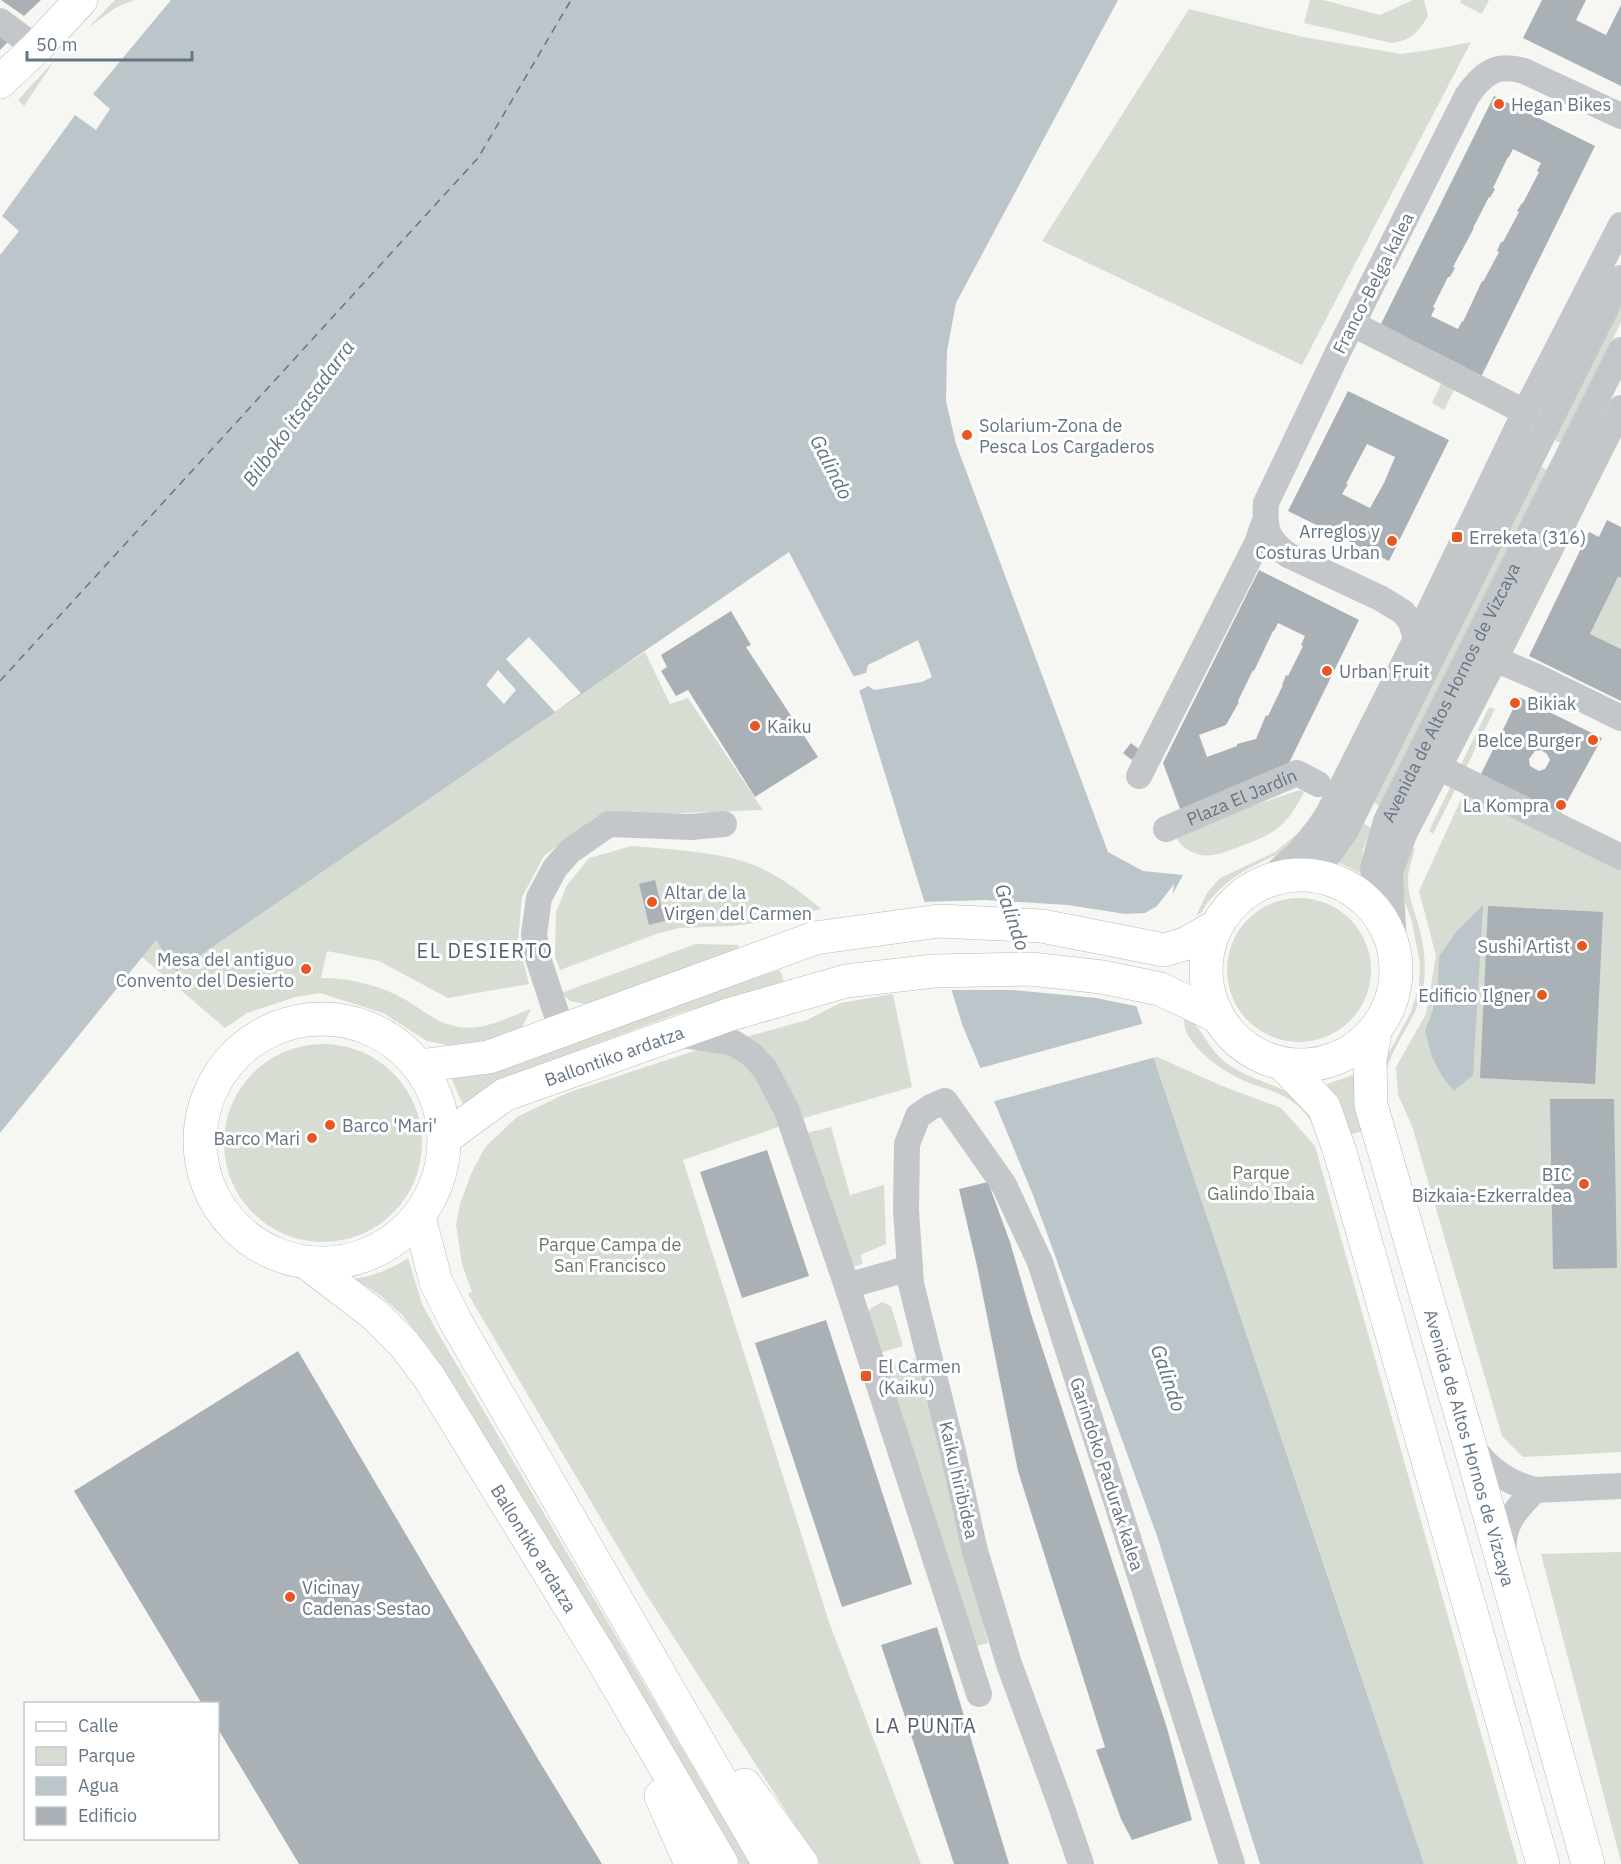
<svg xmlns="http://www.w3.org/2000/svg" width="1621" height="1864" font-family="'IBM Plex Sans',sans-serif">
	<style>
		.green { fill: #d7ddd3 }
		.water { fill: #bbc5ca }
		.pier { fill: #f6f6f2 }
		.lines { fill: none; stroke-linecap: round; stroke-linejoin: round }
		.ferry { stroke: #607781; stroke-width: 1.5; stroke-dasharray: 8 6; stroke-linecap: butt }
		.building { fill: #a9b1b7; fill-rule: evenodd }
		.secondary-casing { stroke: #b5babf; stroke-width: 34 }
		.primary-casing { stroke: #b6babe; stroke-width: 34 }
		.street { stroke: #c3c7ca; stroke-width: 26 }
		.secondary { stroke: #fff; stroke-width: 33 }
		.primary { stroke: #fff; stroke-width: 33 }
		.poi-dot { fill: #e85721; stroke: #fff; stroke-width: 2 }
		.labels { text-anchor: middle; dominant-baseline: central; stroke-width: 6; stroke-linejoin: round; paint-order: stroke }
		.poi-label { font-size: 18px; fill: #647584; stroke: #fff; text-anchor: start }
		.street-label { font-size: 18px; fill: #647584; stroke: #fff }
		.park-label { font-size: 18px; fill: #677b63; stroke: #fff }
		.water-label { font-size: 20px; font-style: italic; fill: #607781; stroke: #fff }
		.neighbourhood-label { font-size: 20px; letter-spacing: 1.5px; fill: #525e69; stroke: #fff }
	</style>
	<rect width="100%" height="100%" fill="#f6f6f2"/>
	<g class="green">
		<polygon points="115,0 134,0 115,8 88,28"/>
		<path d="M1310,0H1323L1380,15L1413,0H1424L1428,16C1418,32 1412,40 1392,43L1304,23Z"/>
		<polygon points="1461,0 1489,0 1482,14 1460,3"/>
		<polygon points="1189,9 1303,37 1401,54 1430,50 1471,42 1302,365 1042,241"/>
		<polygon points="54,61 24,106 18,100"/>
		<polygon points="1621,304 1621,322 1562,444 1553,439"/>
		<polygon points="1443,380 1456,386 1444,410 1432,403"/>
		<polygon points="1540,466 1549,471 1381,807 1374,803"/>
		<polygon points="1618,577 1621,578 1621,649 1590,634"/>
		<path d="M645,652L670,704L688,698L763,810L597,816L544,856L522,897L518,941L529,984L448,998L379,961L327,951L321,978C350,978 380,985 406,1000C424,1011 438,1024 459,1027C484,1031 508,1017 531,1009L521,1029L478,1044L451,1046L427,1041L383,1013L320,993L295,997L247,1013L225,1028L142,957L156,939L176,972L581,693Z"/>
		<polygon points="1489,707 1495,709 1433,834 1429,831"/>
		<polygon points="1469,782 1621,857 1621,1452 1523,1457 1502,1436 1412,1126 1398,1095 1396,1067 1426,1014 1436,956 1419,891"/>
		<path d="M1300,790L1304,792C1298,804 1290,818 1279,827C1268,836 1255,841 1241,846C1222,853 1207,861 1188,850C1180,845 1177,840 1174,832Z"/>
		<polygon points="1323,805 1314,822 1282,852 1249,868 1232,879 1221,888 1207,903 1202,912 1196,916 1207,893 1220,878 1275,852 1302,830 1316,808"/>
		<polygon points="1363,823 1371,828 1363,850 1360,873 1338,862"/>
		<path d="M632,846C667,849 708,851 742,861C772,870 798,889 821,909L771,921L732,926L679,928L656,934L560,970L555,957L556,912L567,885L589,858Z"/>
		<path d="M1410,847L1415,849C1412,859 1408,870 1408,880C1408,896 1414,910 1418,924C1424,944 1427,968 1423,988C1417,1022 1384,1052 1385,1085C1385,1097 1389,1109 1393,1120L1389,1122L1381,1095L1386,1058L1411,1012L1419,985L1420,964L1412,922L1405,902L1402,882L1405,863Z"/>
		<circle cx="1299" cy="970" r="72"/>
		<polygon points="696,944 739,945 734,955 592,1005 570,1001 561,993"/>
		<polygon points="780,970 784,982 674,1015 531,1068 488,1089 464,1107 449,1073"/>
		<polygon points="893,994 912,1087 797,1120 746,1037 807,1020 840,1003"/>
		<path d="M1183,1013C1201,1025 1208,1049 1225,1062C1245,1078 1273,1083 1295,1096C1303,1101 1309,1109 1315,1116V1128C1309,1118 1303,1109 1294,1103C1281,1092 1262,1088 1247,1082C1227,1074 1194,1052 1186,1031C1184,1026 1184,1019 1183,1013Z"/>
		<circle cx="323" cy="1143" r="99"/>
		<polygon points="700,1049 731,1051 746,1062 784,1125 683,1160 829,1622 921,1864 820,1864 644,1591 468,1294 472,1292 462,1264 456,1225 460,1204 471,1174 485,1147 517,1117 567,1093"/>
		<polygon points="1153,1055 1222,1086 1281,1108 1315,1146 1518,1864 1424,1864"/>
		<polygon points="1356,1074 1367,1130 1352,1134 1327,1084"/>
		<polygon points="831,1127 850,1195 884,1185 886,1244 860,1255 863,1263 858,1266 852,1265 802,1134"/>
		<path d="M408,1258L422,1304L438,1333L750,1864H736L429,1348L402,1315L380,1295L354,1279C376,1275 389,1270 408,1258Z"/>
		<polygon points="882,1302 891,1306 903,1346 876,1354 865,1318 871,1308"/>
		<polygon points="915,1359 952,1494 988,1643 973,1647 880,1369"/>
		<polygon points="1621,1552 1621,1862 1541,1554"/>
	</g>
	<g class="water">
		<polygon points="171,0 1118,0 956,303 947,351 946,401 956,444 1108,852 1143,871 1183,875 1127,978 1424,1864 1260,1864 1157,1536 1033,1195 962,1024 857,683 789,552 176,972 156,940 0,1133 0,255 19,231 2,216 75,115 96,130 110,109 93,94"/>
		<polygon points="1483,905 1473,1075 1454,1091 1442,1076 1432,1057 1425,1031 1433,1010 1438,983 1439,957 1456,932"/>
	</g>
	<g class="pier">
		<polygon points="529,637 581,693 555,712 506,659"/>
		<polygon points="918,640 932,677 922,682 874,690 868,686 857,692 851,677 866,673 868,665"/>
		<polygon points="498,670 516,690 504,704 486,685"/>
		<polygon points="1174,884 1172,901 1130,978 1140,1007 1096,998 1013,990 948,990 921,902 985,900 1068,905 1125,914 1145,913 1157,906"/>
		<polygon points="1145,1023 1156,1057 991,1102 977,1069"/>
	</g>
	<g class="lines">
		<polyline class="ferry" points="0,681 478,158 571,0"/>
	</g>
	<g class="building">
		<polygon points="1,0 41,0 24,16"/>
		<polygon points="1542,0 1586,0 1576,20 1606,35 1621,5 1621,86 1523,38"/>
		<polygon points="0,36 8,42 0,50"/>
		<path d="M1494,96L1595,146L1478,383L1377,332ZM1513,149L1541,163L1537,171L1539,172L1523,203H1522L1517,211L1519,212L1503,242H1501L1497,251L1499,252L1483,282L1482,281L1463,322L1462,321L1458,329L1431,316L1435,308L1433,307L1448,277H1450L1455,268L1453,267L1474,228H1473L1489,197L1490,198L1495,189L1493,188L1508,157H1509Z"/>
		<path d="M1348,391L1449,440L1389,561L1288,511ZM1367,444L1395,457L1384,483L1370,508L1342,494L1348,484H1346Z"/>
		<polygon points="1607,520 1621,527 1621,578 1618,577 1590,634 1621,649 1621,701 1529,656 1589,532 1599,537"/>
		<path d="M1259,570L1359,620L1285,771L1180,809L1163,763ZM1278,623L1305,636L1301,645L1303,646L1288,676L1286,675L1282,685H1283L1268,716L1266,715L1256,739L1237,744V746L1207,757L1199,735L1226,725L1239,702L1238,701L1253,670L1254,671L1273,631H1274Z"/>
		<polygon points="731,611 751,645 746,647 818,757 755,797 688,690 676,696 661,671 667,667 661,655"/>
		<path d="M1519,697L1602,738L1557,820L1478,780ZM1541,750L1547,754L1550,760L1545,769L1539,771L1530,766L1529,759L1535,751Z"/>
		<polygon points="1131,743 1140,750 1132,760 1123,753"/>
		<polygon points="655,880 665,921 649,925 639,884"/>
		<polygon points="1488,906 1603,912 1595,1084 1480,1078"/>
		<polygon points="1550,1099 1614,1099 1617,1268 1553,1269"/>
		<polygon points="767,1150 809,1276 742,1298 700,1172"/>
		<polygon points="988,1182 1010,1242 1031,1314 1167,1728 1192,1820 1132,1840 1121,1819 1096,1750 1105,1747 1018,1471 977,1266 959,1189"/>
		<polygon points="826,1320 912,1584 842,1607 755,1343"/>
		<polygon points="298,1351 541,1764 602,1864 299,1864 218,1729 218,1704 202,1704 74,1491"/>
		<polygon points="937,1627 1009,1864 954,1864 881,1645"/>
	</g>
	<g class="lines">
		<g class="secondary-casing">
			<g id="secondary">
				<path id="s3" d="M1375,1032L1370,1060L1371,1105L1468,1439L1588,1864"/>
				<polyline points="1283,1064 1324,1107 1340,1152 1543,1864"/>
			</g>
		</g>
		<g class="primary-casing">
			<g id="primary">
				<polyline points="0,82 36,48 81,0"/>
				<circle cx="1301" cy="970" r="95"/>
				<circle cx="322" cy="1141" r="122"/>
				<polyline points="419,1066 489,1057 815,938 939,921 1042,926 1164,950 1185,944 1215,927"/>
				<path id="s4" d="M445,1138L504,1095L728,1015L846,981L934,971L1031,969L1102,977L1160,989L1217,1016"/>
				<polyline points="419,1217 436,1282 456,1322 769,1864"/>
				<path id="s5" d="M307,1263L375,1315L404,1344L429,1377L599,1654L722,1864"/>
				<polyline points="745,1785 802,1864"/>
				<polyline points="661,1796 691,1864"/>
			</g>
		</g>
		<g class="street">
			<polyline points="0,21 36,48"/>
			<polyline points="1353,324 1525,412"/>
			<path d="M1416,639L1411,622L1403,612L1380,598L1288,555C1267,540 1264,529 1266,503L1339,350L1467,96C1483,73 1496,63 1524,71L1621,116"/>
			<polyline points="1495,659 1537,677 1621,718"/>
			<polyline points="1438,767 1621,857"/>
			<polyline points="1139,776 1257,543 1264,523"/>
			<path id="s1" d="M1166,829L1297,773L1318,784"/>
			<polyline points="1311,874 1327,857 1346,830 1621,278"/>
			<polyline points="1268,880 1299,853 1325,820 1416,639 1525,412 1621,225"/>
			<path id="s2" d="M1378,912L1373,868L1386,821L1621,350"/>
			<polyline points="1394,945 1390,872 1405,832 1495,659 1621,408"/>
			<polyline points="562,1031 538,958 534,934 539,898 555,868 570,851 609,824 691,827 724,824"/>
			<polyline points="676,1034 734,1043 752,1055 765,1069 787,1111 847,1286 979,1694"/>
			<polyline points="847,1286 910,1268"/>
			<path d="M1473,1447C1488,1470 1508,1483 1535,1490L1621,1486"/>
			<path d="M1504,1555C1501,1525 1515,1510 1535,1490"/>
			<polyline points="1081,1864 1059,1800 1009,1664 975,1551 953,1452 911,1284 906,1210 907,1144 918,1116 931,1107 945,1101 1004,1185 1040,1262 1232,1864"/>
		</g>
		<use href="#secondary" class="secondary"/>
		<use href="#primary" class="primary"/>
	</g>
	<g class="poi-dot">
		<circle cx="1499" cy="104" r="6"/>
		<circle cx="967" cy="435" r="6"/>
		<rect x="1451" y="531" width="12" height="12" rx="3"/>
		<circle cx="1392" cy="541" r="6"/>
		<circle cx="1327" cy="671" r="6"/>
		<circle cx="1515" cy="703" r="6"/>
		<circle cx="755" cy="726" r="6"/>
		<circle cx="1593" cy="740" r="6"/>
		<circle cx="1561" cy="805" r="6"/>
		<circle cx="652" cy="902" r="6"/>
		<circle cx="1582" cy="946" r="6"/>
		<circle cx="306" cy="969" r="6"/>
		<circle cx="1542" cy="995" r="6"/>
		<circle cx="330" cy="1125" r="6"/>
		<circle cx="312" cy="1138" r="6"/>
		<circle cx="1584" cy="1184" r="6"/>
		<rect x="860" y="1370" width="12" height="12" rx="3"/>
		<circle cx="290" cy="1597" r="6"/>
	</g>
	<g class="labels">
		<g class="poi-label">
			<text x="1511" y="104">Hegan Bikes</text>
			<text x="979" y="425">Solarium-Zona de<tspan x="979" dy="21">Pesca Los Cargaderos</tspan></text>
			<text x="1380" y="531" text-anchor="end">Arreglos y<tspan x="1380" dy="21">Costuras Urban</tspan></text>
			<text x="1469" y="537">Erreketa (316)</text>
			<text x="1339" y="671">Urban Fruit</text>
			<text x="1527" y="703">Bikiak</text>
			<text x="767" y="726">Kaiku</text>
			<text x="1581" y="740" text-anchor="end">Belce Burger</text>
			<text x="1549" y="805" text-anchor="end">La Kompra</text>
			<text x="664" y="892">Altar de la<tspan x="664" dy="21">Virgen del Carmen</tspan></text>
			<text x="1570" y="946" text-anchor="end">Sushi Artist</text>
			<text x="294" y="959" text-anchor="end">Mesa del antiguo<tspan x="294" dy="21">Convento del Desierto</tspan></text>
			<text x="1530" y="995" text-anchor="end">Edificio Ilgner</text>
			<text x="342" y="1125">Barco 'Mari'</text>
			<text x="300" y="1138" text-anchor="end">Barco Mari</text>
			<text x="1572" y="1174" text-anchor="end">BIC<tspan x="1572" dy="21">Bizkaia-Ezkerraldea</tspan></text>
			<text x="878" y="1366">El Carmen<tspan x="878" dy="21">(Kaiku)</tspan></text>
			<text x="302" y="1587">Vicinay<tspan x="302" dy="21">Cadenas Sestao</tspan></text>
		</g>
		<g class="street-label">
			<text transform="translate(1373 283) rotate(-63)">Franco-Belga kalea</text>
			<text stroke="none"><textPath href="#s2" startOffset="237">Avenida de Altos Hornos de Vizcaya</textPath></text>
			<text stroke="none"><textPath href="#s1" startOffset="82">Plaza El Jardín</textPath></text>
			<text stroke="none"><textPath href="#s4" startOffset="190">Ballontiko ardatza</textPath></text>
			<text stroke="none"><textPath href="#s3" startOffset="430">Avenida de Altos Hornos de Vizcaya</textPath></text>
			<text transform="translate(1107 1474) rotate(72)">Garindoko Padurak kalea</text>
			<text transform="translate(959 1480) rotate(77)">Kaiku hiribidea</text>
			<text stroke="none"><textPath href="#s5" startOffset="369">Ballontiko ardatza</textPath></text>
		</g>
		<g class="park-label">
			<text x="1261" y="1172">Parque<tspan x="1261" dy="21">Galindo Ibaia</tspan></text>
			<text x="610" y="1244">Parque Campa de<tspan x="610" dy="21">San Francisco</tspan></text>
		</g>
		<g class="water-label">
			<text transform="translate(298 413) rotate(-54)">Bilboko itsasadarra</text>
			<text transform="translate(832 467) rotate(63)">Galindo</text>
			<text transform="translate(1013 917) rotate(71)">Galindo</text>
			<text transform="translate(1169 1378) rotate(71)">Galindo</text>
		</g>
		<g class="neighbourhood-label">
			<text x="485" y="950">EL DESIERTO</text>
			<text x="926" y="1725">LA PUNTA</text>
		</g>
	</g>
	<rect x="24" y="1702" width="195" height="138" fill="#ffffff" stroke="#c1c8ce" stroke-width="1.5"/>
	<rect x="36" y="1722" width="30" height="9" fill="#ffffff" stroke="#c1c8ce" stroke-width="1.5"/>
	<text x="78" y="1732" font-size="18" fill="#647584">Calle</text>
	<rect x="36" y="1747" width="30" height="18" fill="#d7ddd3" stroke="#c1c8ce" stroke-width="1.5"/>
	<text x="78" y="1762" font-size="18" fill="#647584">Parque</text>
	<rect x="36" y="1777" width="30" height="18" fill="#bbc5ca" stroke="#c1c8ce" stroke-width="1.5"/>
	<text x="78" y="1792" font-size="18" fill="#647584">Agua</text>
	<rect x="36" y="1807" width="30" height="18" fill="#a9b1b7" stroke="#c1c8ce" stroke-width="1.5"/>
	<text x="78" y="1822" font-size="18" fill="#647584">Edificio</text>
	<path d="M27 51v9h165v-9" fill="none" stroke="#647584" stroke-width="3"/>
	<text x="36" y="51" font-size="18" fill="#647584" stroke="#ffffff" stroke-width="4.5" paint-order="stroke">50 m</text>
</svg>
